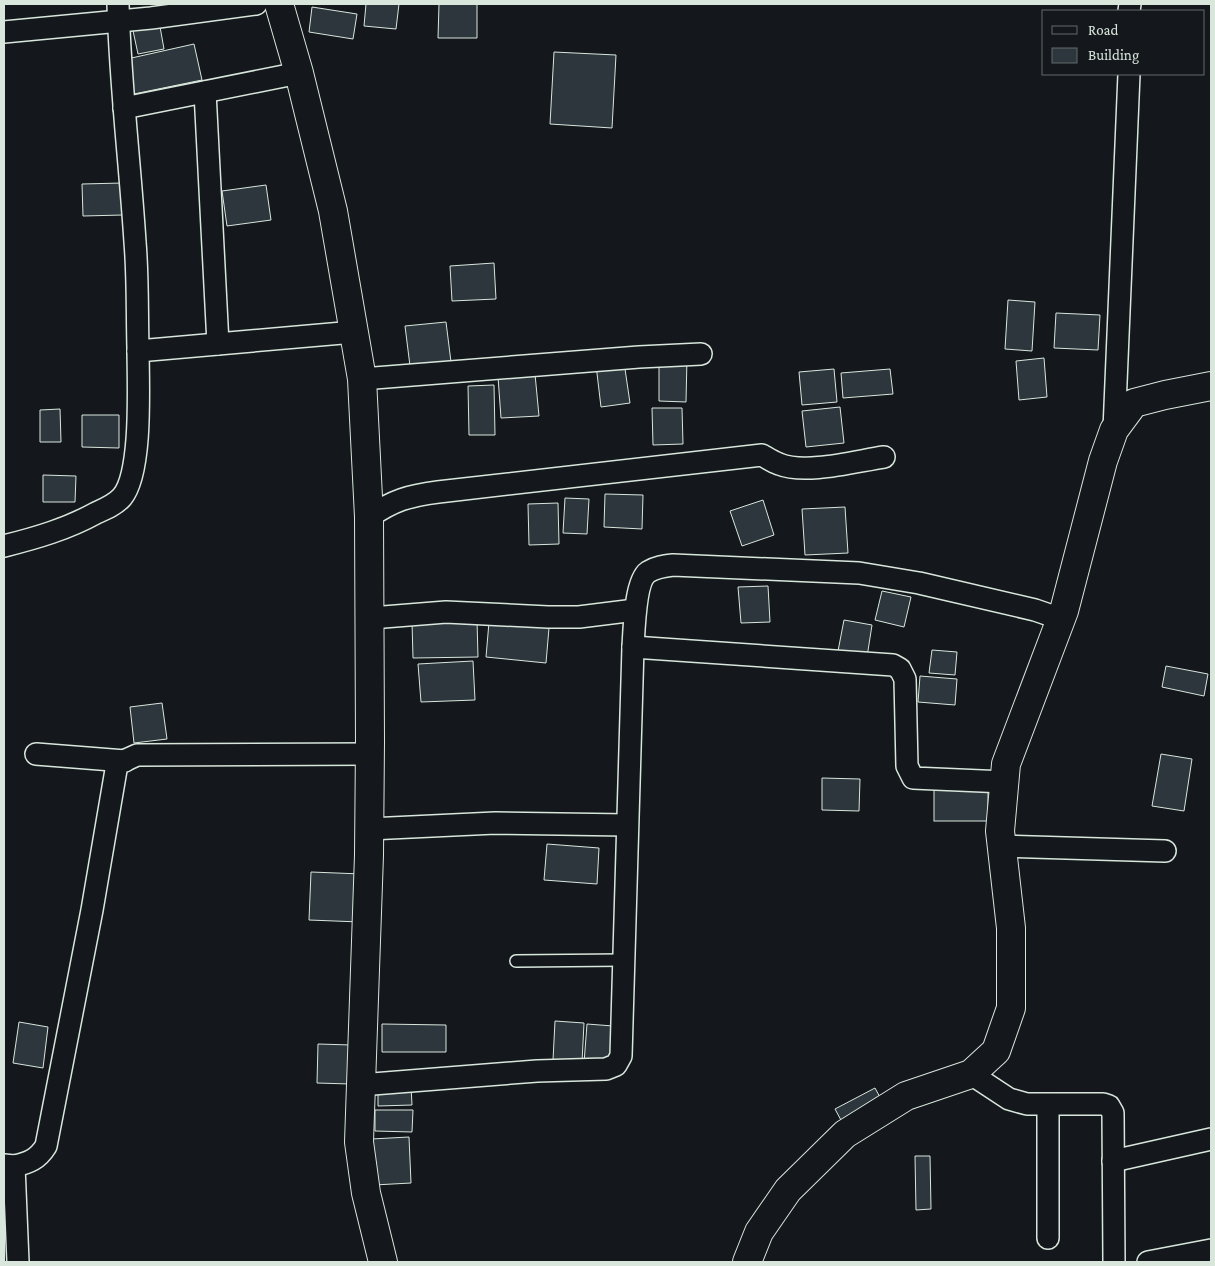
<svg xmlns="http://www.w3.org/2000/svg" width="1215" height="1266" font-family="'Crimson Pro',serif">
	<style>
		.building { fill: #2c363c; stroke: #d8e6dc }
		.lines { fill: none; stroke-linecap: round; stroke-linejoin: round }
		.service-casing { stroke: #d8e6dc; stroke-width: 14 }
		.minor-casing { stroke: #d8e6dc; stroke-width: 24 }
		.tertiary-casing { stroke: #d8e6dc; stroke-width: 30 }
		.service { stroke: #14181c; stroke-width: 11 }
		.minor { stroke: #14181c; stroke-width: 21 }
		.tertiary { stroke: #14181c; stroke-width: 28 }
	</style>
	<rect width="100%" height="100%" fill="#14181c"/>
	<g class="building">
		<polygon points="366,4 399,4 396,29 364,26"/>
		<polygon points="439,4 477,4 477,38 438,38"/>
		<polygon points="312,7 357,14 353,39 309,32"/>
		<polygon points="159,21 164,49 138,54 132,26"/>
		<polygon points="194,44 202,80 134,94 127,59"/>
		<polygon points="554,52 616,55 612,128 550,124"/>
		<polygon points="122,183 123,215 83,216 82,184"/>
		<polygon points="266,185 271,220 227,226 222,191"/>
		<polygon points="494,263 496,299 452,301 450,266"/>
		<polygon points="1008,300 1035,302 1032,351 1005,349"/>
		<polygon points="1056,313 1100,315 1098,350 1054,348"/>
		<polygon points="446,322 451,362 410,366 405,326"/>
		<polygon points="659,358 687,358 686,402 659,401"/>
		<polygon points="1044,358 1047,397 1019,400 1016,361"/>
		<polygon points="624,362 630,403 601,407 596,365"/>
		<polygon points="834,369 837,402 802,405 799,372"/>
		<polygon points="890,369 893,394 843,398 841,373"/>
		<polygon points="535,374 539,416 501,418 498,377"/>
		<polygon points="494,385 495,435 469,435 468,386"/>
		<polygon points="840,407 844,443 806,447 802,411"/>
		<polygon points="652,408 682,408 683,444 653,445"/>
		<polygon points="60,409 61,442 40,442 40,410"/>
		<polygon points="82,415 119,415 119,448 82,447"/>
		<polygon points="43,475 76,476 75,502 43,502"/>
		<polygon points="605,494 643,495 642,529 604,527"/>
		<polygon points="565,498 589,499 587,534 563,533"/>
		<polygon points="763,500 774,535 742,546 730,511"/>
		<polygon points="558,503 559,544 529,545 528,504"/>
		<polygon points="845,507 848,553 805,555 802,509"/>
		<polygon points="768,586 770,622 741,623 738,587"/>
		<polygon points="882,591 911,597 904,627 875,620"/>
		<polygon points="477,620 478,657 413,658 412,622"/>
		<polygon points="844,620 872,625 867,657 838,651"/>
		<polygon points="489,622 549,628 546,663 486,657"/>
		<polygon points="932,650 957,652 955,675 929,673"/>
		<polygon points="473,661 475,700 421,702 418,664"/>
		<polygon points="1166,666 1208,674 1204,696 1162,687"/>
		<polygon points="920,676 957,679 955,705 918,702"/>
		<polygon points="162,703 167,739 134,743 130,707"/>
		<polygon points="1161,754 1192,759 1184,811 1152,806"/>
		<polygon points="822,778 860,779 859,811 822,810"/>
		<rect x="934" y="785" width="54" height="36"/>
		<polygon points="547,844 599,848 597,884 544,880"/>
		<polygon points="311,872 362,874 360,922 309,920"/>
		<polygon points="555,1021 584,1023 582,1062 553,1060"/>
		<polygon points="19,1022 48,1027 43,1068 13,1063"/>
		<polygon points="382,1024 446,1025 446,1052 382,1052"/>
		<polygon points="587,1024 613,1026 610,1065 584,1063"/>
		<polygon points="318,1044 351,1045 350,1084 317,1083"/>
		<polygon points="411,1086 412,1105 378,1106 378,1088"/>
		<polygon points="875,1088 882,1101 842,1122 835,1109"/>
		<polygon points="375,1110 413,1110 412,1132 375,1131"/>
		<polygon points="409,1137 411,1183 374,1185 371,1139"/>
		<polygon points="915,1156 930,1156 931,1209 916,1210"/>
	</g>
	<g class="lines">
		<g class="service-casing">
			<polyline id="service" points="516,961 623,960"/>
		</g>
		<g class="minor-casing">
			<g id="minor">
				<polyline points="1129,11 1130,4"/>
				<polyline points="4,32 151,18 256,4"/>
				<polyline points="205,92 218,344"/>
				<polyline points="124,108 299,73"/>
				<polyline points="138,351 354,332"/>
				<polyline points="362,379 639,357 701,354"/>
				<polyline points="1114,430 1129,74"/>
				<path d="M369,517C394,500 408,496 438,492L762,455C767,458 773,462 779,464C806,475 856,461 884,457"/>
				<path d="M4,546C36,538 67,529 96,513C105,509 115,505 122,497C143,472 138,381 138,348C137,313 138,277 135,242C130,163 120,83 118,4"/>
				<polyline points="371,618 446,612 548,617 579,617 635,610"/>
				<polyline points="633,647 893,665 900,669 905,679 907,766 913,778 1005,782"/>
				<polyline points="36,754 125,761"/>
				<polyline points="369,829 495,823 627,825"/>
				<polyline points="1002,846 1165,851"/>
				<polyline points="971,1074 1009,1099 1027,1104 1103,1104 1109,1106 1113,1113 1114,1262"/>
				<path d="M360,1085L537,1071L606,1069L616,1065L621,1056L633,647C634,632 635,581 648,572C656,567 664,566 673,565L859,573L919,583L1035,610L1061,619"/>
				<polyline points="1113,1161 1211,1139"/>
				<polyline points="4,1165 14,1166 18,1262"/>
				<path d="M14,1166C29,1163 38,1159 46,1146L92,910L117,764L137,755L370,754"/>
				<polyline points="1048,1238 1048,1105"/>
				<polyline points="1148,1262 1211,1250"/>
			</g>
		</g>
		<g class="tertiary-casing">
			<g id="tertiary">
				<polyline points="279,4 299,73 333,211 362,379 369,517 370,742 369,855 359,1142 366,1193 383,1262"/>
				<polyline points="747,1262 759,1232 788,1190 845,1134 906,1096 971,1074 996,1051 1011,1008 1011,928 1000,831 1006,764 1064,611 1103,461 1114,430 1134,403 1165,395 1211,386"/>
			</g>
		</g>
		<use href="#service" class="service"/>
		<use href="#minor" class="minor"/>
		<use href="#tertiary" class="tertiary"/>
	</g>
	<rect width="1215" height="1266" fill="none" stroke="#d8e6dc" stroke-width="10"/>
	<rect x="1042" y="10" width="162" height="65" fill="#14181c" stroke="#626a69"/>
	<rect x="1052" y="26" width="25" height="8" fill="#14181c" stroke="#626a69"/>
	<text x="1088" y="35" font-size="15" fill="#d8e6dc">Road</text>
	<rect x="1052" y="48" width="25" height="15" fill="#2c363c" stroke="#626a69"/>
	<text x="1088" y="60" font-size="15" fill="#d8e6dc">Building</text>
</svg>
